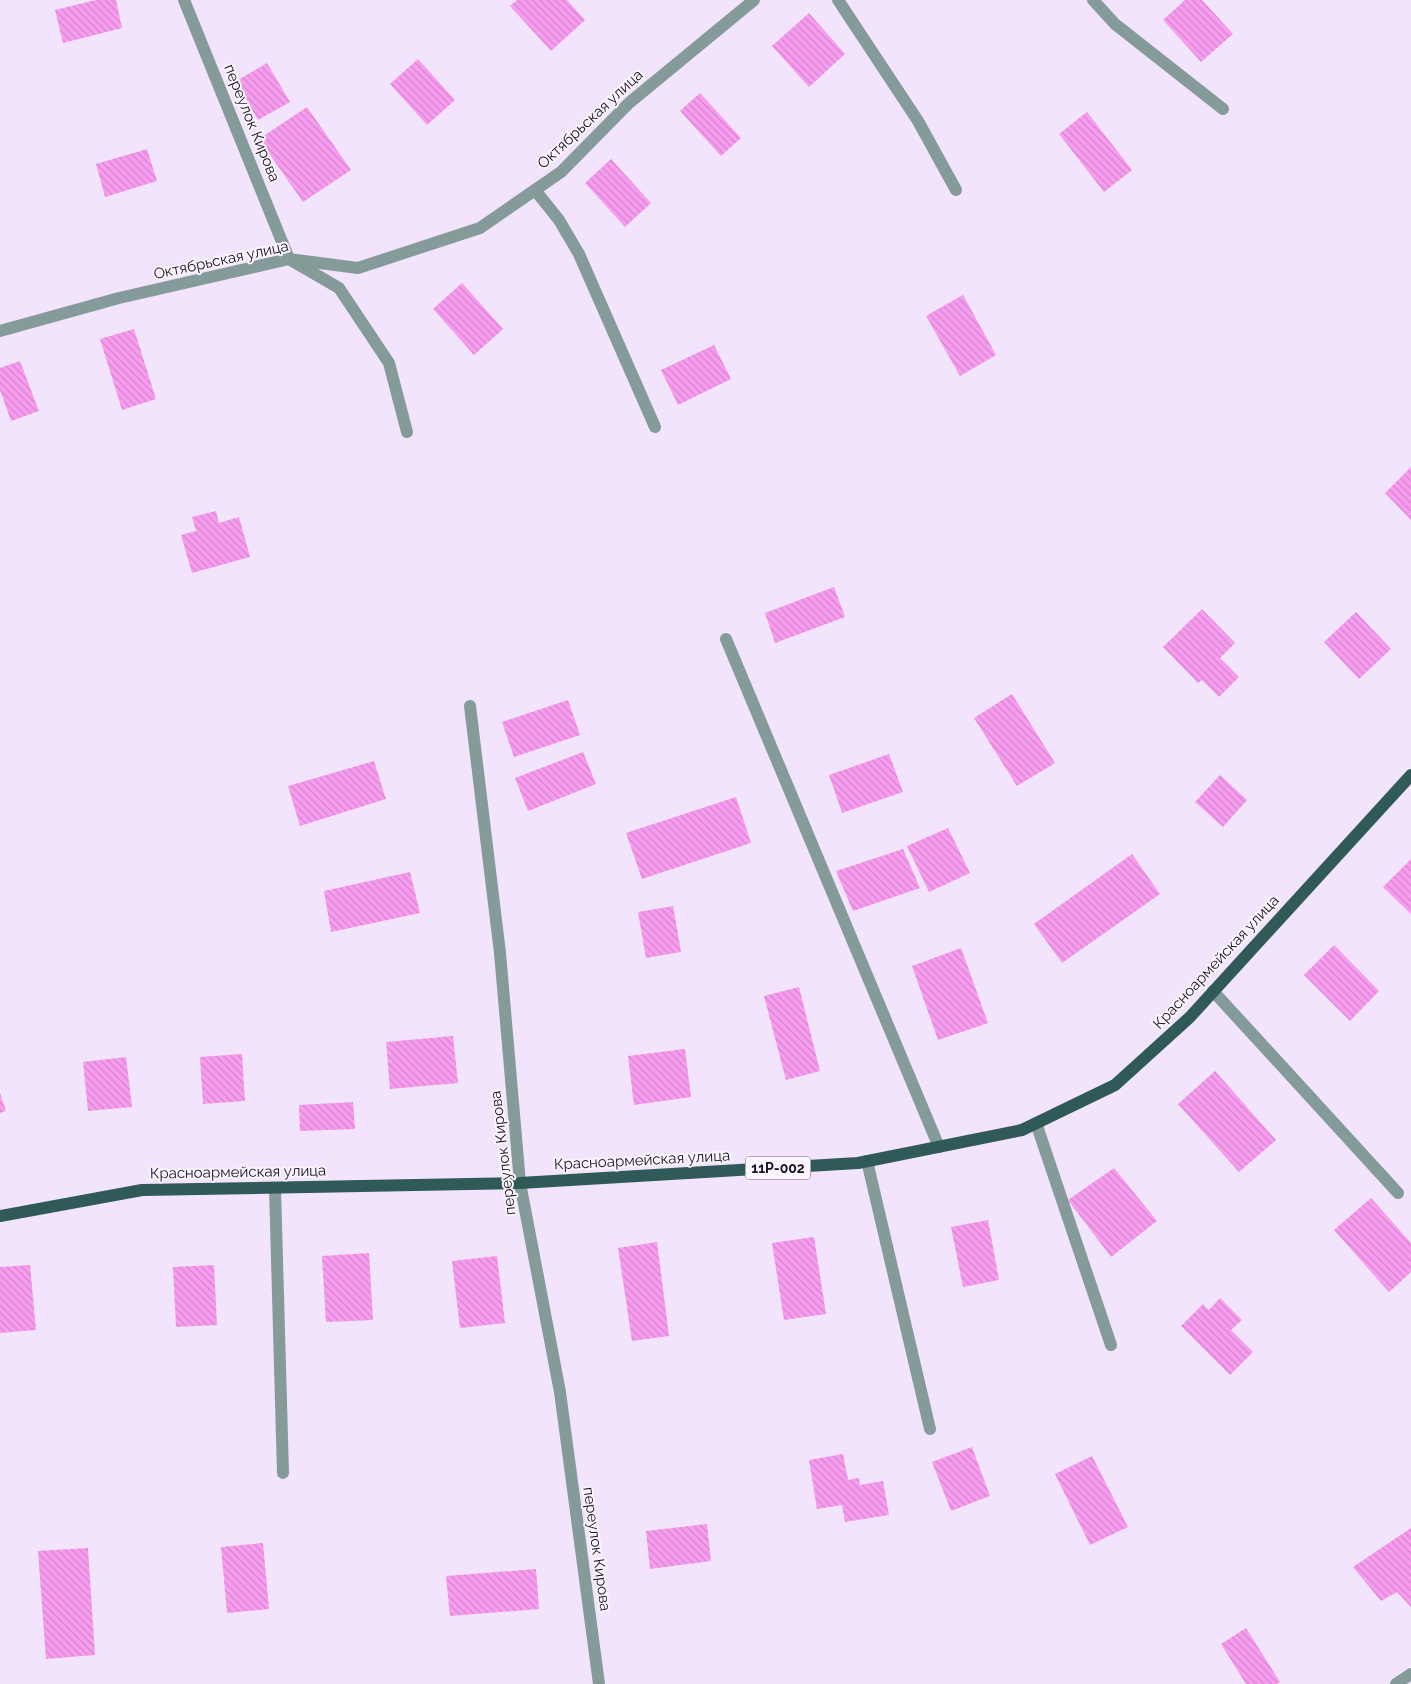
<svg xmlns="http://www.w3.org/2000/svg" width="1411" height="1684" font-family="Raleway,sans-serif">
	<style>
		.building { fill: url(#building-back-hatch) }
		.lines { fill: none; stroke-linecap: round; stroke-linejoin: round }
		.lane { stroke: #859b99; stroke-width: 12 }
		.street { stroke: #859b99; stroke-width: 12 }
		.primary { stroke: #305a57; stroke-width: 12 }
		.labels { text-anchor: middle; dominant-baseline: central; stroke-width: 4; stroke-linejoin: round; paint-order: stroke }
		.shield { fill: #faf5fd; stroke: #5d5762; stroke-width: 1 }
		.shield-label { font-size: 14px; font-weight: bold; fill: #1a1320 }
		.street-label { font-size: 15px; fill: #1a1320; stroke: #faf5fd }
	</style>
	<defs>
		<pattern id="building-back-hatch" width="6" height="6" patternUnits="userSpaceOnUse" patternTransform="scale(1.25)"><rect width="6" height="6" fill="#f79cee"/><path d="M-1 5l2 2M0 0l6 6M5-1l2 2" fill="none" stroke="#d386cc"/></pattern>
	</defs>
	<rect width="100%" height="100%" fill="#f1e4fc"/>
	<g class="building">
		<polygon points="96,0 116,0 122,28 63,43 55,10"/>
		<polygon points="517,0 567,0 585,20 551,51 510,6"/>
		<polygon points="1185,0 1202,0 1233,34 1201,62 1163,20"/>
		<polygon points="809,13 845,54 809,87 772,46"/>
		<polygon points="418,59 455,100 427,125 390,84"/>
		<polygon points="267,63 290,102 258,120 236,81"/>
		<polygon points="700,93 741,138 721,156 680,111"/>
		<polygon points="307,107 351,170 303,202 259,139"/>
		<polygon points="1087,112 1132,170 1104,192 1059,134"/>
		<polygon points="147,149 157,181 105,197 96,164"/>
		<polygon points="611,159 651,203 625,227 585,183"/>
		<polygon points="462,283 503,329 474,355 433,309"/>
		<polygon points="963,295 996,355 960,376 926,316"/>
		<polygon points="134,329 156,399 122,410 100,339"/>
		<polygon points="714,345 731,379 678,405 661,370"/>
		<polygon points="20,361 39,411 11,421 0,390 0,368"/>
		<polygon points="1411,467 1411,520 1385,493"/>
		<polygon points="216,511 219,523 239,517 250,557 192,573 181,535 196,531 192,517"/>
		<polygon points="834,587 845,617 775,643 765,613"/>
		<polygon points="1202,609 1235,643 1220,658 1239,677 1219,697 1202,680 1198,683 1163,647"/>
		<polygon points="1356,612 1391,649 1359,679 1324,642"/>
		<polygon points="1012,694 1055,763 1017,786 974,718"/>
		<polygon points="568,700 580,735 514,757 502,722"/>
		<polygon points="583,752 596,784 528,811 515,778"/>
		<polygon points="889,754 903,792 842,813 829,775"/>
		<polygon points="374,761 386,799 300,826 288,786"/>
		<polygon points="1220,775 1247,800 1223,827 1195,802"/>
		<polygon points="736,797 751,843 642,879 626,833"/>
		<polygon points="948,828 970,873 929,892 907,846"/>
		<polygon points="903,849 920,888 853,911 836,871"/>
		<polygon points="1132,854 1160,894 1062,963 1034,924"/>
		<polygon points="1411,859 1411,914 1383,887"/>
		<polygon points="410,872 420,913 331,932 324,891"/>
		<polygon points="673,906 681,952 646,958 638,912"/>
		<polygon points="1334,945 1379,991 1350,1021 1304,975"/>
		<polygon points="961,948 988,1023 938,1040 912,966"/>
		<polygon points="799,987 820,1071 786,1080 764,996"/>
		<polygon points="453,1036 458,1083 390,1089 386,1042"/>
		<polygon points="685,1049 691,1097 634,1105 628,1056"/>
		<polygon points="242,1054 245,1101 203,1104 200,1057"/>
		<polygon points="126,1057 132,1107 88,1111 83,1062"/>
		<polygon points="1215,1071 1276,1140 1239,1172 1178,1104"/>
		<polygon points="0,1093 6,1111 0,1113"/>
		<polygon points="353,1102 355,1129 300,1131 299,1105"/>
		<polygon points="1114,1168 1157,1221 1111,1257 1068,1200"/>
		<polygon points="1371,1198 1411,1243 1411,1272 1389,1292 1334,1230"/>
		<polygon points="988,1220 999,1280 963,1287 951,1227"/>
		<polygon points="814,1237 826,1314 784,1320 772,1243"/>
		<polygon points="657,1242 669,1336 632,1341 618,1248"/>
		<polygon points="369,1253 373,1320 326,1322 322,1256"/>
		<polygon points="497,1256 505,1323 460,1328 452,1261"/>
		<polygon points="30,1265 36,1330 0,1333 0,1267"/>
		<polygon points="214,1265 217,1325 176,1327 173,1267"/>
		<polygon points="1220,1298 1242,1320 1231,1330 1253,1352 1230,1375 1181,1326 1203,1304 1209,1310"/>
		<polygon points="972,1447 990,1496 951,1511 932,1462"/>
		<polygon points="843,1454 848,1480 859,1478 860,1485 883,1481 889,1515 845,1522 842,1505 817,1509 809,1460"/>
		<polygon points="1092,1456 1128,1527 1090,1545 1055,1474"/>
		<polygon points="707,1524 711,1561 650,1569 646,1531"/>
		<polygon points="1411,1528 1411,1607 1397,1592 1381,1601 1353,1567"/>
		<polygon points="263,1543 269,1609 227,1613 221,1547"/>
		<polygon points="88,1548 95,1655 46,1659 38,1551"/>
		<polygon points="536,1569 539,1609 450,1616 446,1576"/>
		<polygon points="1246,1628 1280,1682 1277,1684 1246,1684 1221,1644"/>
	</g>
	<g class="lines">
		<g class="lane">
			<polyline points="838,0 918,121 956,190"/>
			<polyline points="1093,0 1115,24 1223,109"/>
			<polyline points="535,190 559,220 579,254 655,427"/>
			<polyline points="289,259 339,288 389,363 407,432"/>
			<polyline points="726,639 939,1147"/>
			<polyline points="1213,991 1398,1193"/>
			<polyline points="1036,1123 1111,1345"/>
			<polyline points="867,1161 930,1429"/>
			<polyline points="275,1188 283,1473"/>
		</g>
		<g class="street">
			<polyline points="184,0 289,259"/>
			<polyline points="0,331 119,298 289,259 358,268 480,228 561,172 629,103 754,0"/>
			<polyline points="470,706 500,953 520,1183 560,1392 599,1684"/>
			<polyline points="1396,1684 1411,1674"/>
		</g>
		<polyline class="primary" points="0,1216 142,1190 520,1183 858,1163 1022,1130 1115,1085 1190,1017 1411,775"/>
	</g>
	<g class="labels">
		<rect class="shield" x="745.5" y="1156.5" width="65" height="23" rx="4"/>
		<g class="shield-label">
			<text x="778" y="1168">11Р-002</text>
		</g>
		<g class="street-label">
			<text transform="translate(590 119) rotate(-43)">Октябрьская улица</text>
			<text transform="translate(252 123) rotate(68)">переулок Кирова</text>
			<text transform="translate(221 260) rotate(-12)">Октябрьская улица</text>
			<text transform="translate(1216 962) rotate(-47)">Красноармейская улица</text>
			<text transform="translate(503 1153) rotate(-97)">переулок Кирова</text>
			<text transform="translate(642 1160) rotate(-3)">Красноармейская улица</text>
			<text transform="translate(238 1172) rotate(-1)">Красноармейская улица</text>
			<text transform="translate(597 1549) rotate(82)">переулок Кирова</text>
		</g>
	</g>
</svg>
